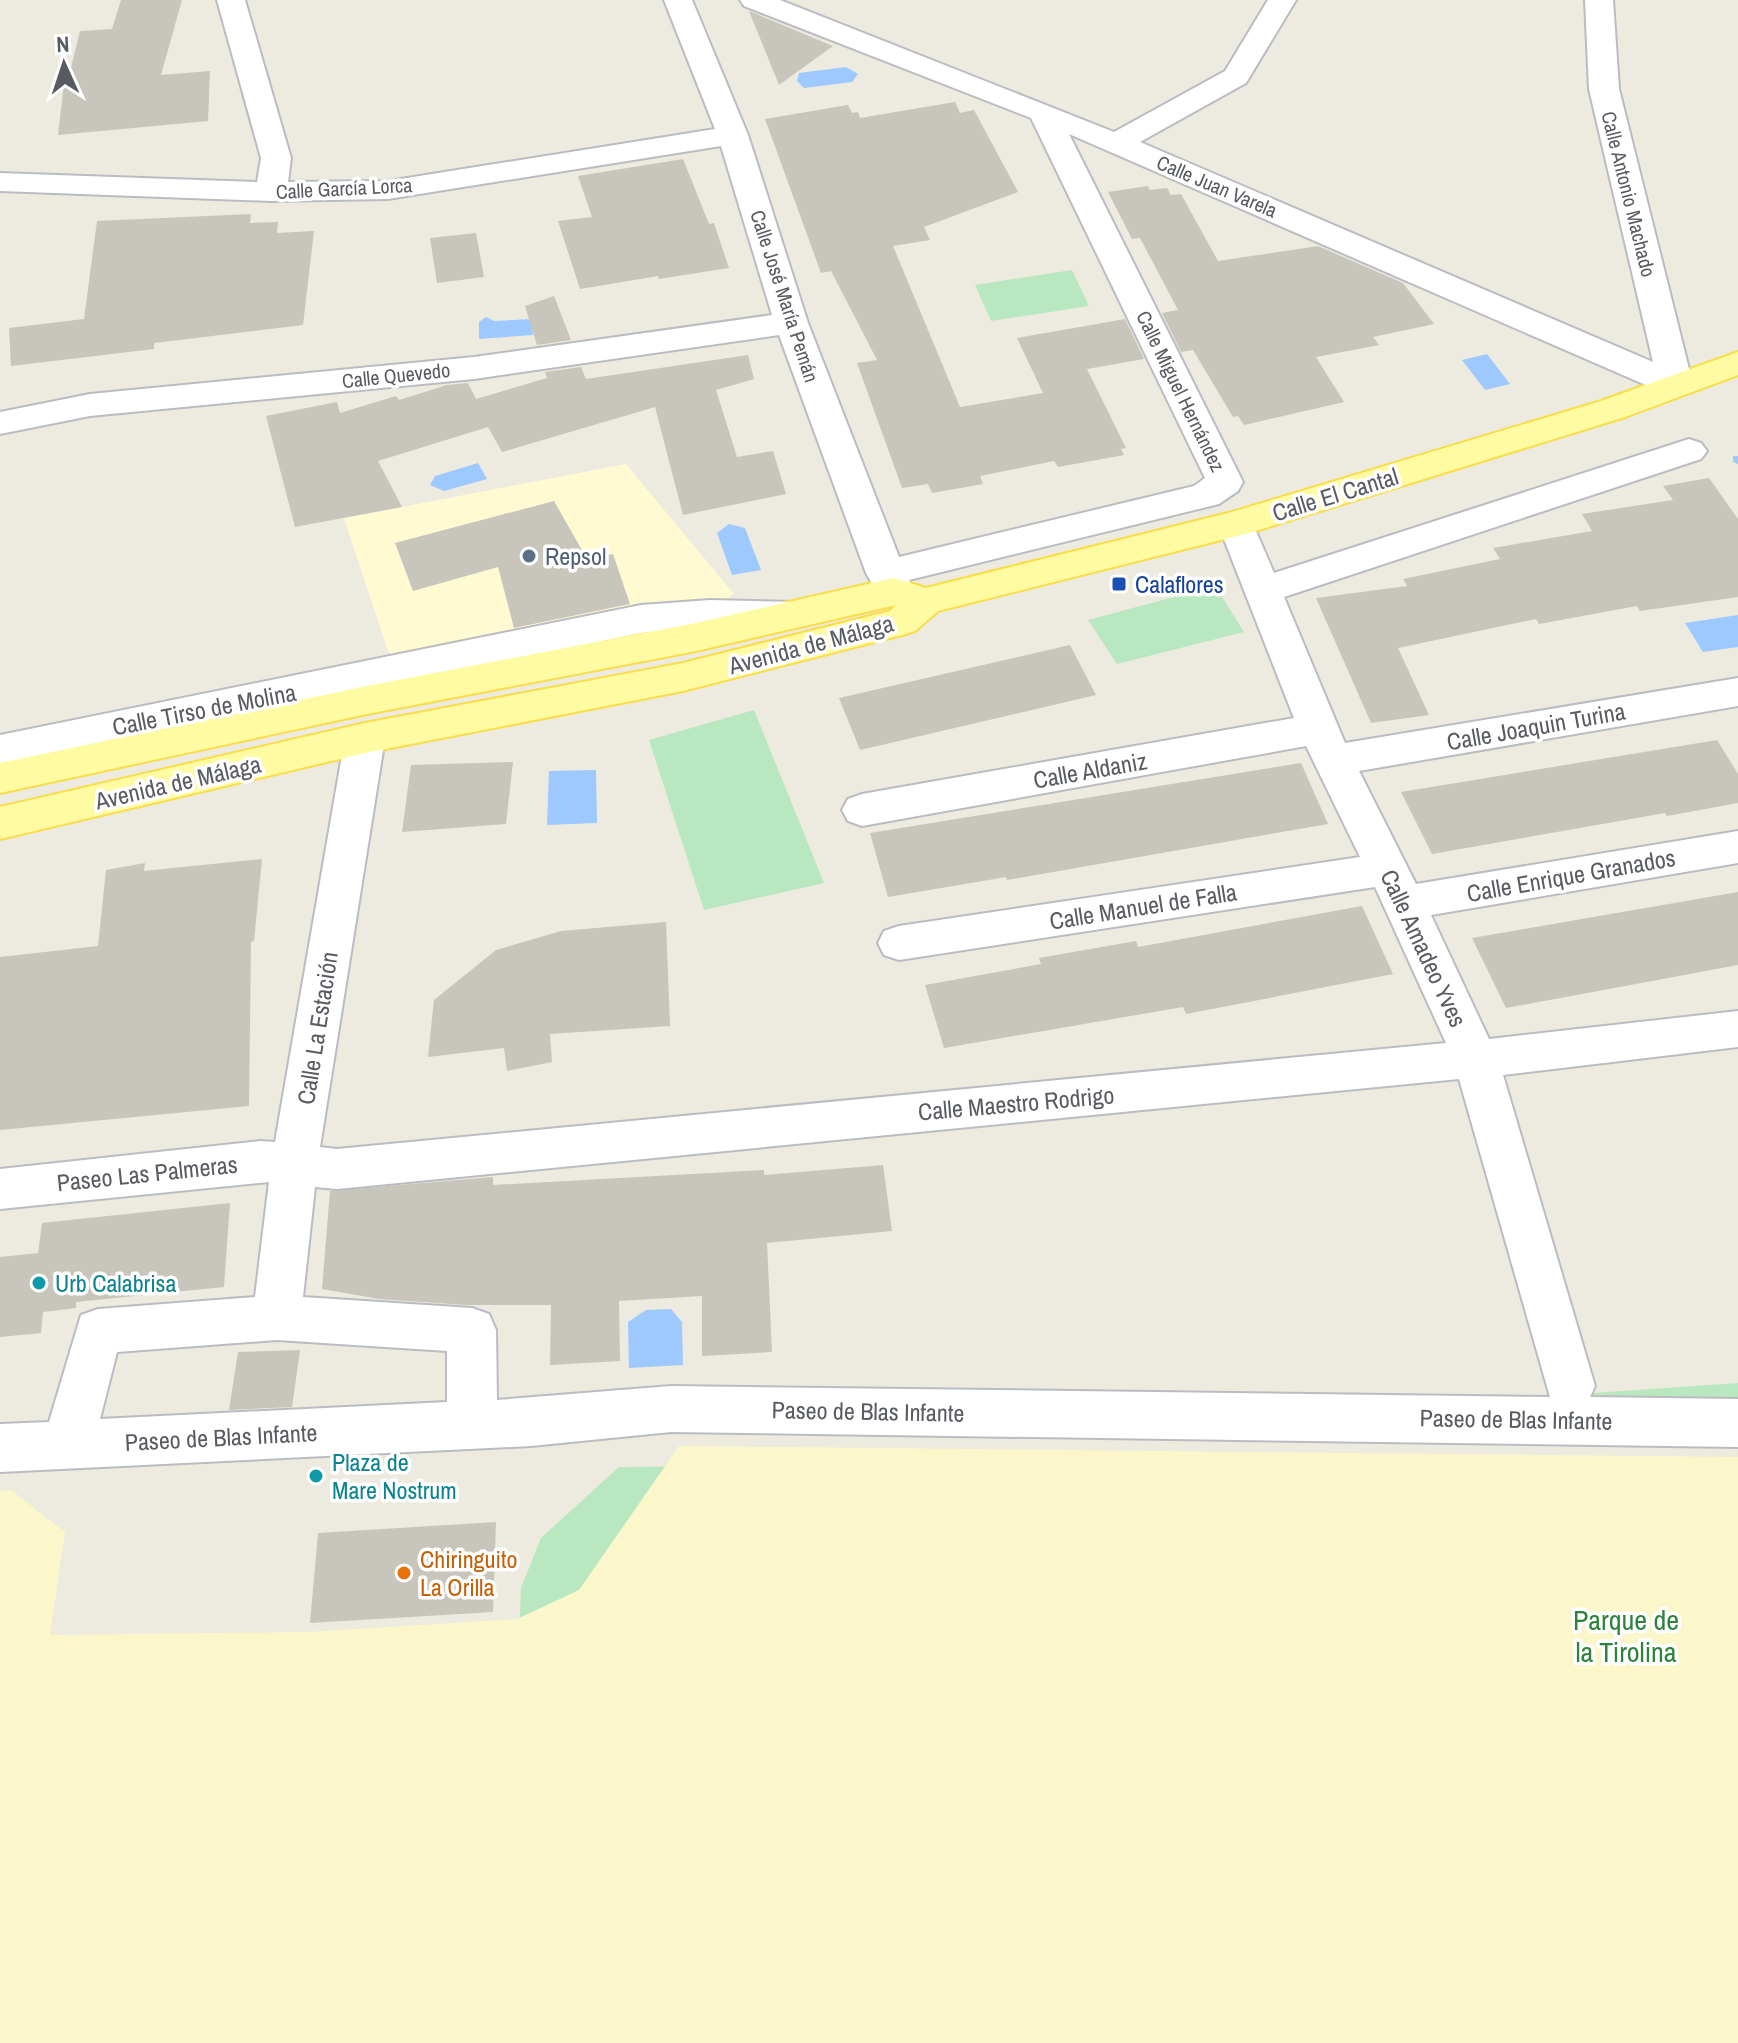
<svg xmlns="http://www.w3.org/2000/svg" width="1738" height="2043" font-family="'Archivo Narrow',sans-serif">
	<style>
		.commercial { fill: #fffad2 }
		.green { fill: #b9e7bf }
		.sand { fill: #fcf6cb }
		.water { fill: #9dc9ff }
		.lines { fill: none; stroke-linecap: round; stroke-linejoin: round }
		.stream { fill: #9dc9ff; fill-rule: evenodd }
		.building { fill: #c7c5bc }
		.minor-casing { stroke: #babcc2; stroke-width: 4 }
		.major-casing { stroke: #fadd4b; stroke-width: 4 }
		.minor { fill: #fff; fill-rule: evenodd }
		.major { fill: #fffba2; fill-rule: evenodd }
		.service-dot { fill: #5c6f8a; stroke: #fff; stroke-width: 3 }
		.transit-dot { fill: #1a4fb4; stroke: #fff; stroke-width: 3 }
		.culture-dot { fill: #0f9aa8; stroke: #fff; stroke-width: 3 }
		.food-dot { fill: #e8710a; stroke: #fff; stroke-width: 3 }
		.labels { text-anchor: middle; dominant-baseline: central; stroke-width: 7; stroke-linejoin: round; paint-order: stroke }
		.far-street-label { font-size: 20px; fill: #585b62; stroke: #fff }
		.street-label { font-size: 24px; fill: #585b62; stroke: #fff }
		.service-label { font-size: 24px; fill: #4e5e75; stroke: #fff; text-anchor: start }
		.transit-label { font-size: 24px; fill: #164399; stroke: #fff; text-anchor: start }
		.culture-label { font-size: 24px; fill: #0d838f; stroke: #fff; text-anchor: start }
		.food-label { font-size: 24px; fill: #c56008; stroke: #fff; text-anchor: start }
		.near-park-label { font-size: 28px; fill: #2e833c; stroke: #fff }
	</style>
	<rect width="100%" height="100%" fill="#edebdf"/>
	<polygon class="commercial" points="626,464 734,594 685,629 426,686 388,651 344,518"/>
	<g class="green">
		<polygon points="1072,270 1089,306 991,321 975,285"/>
		<polygon points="1215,586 1244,632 1117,664 1088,620"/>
		<polygon points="754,710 824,883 704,910 649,740"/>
		<polygon points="1738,1383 1738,1409 1574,1408 1594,1393"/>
		<polygon points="741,1466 519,1644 521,1588 541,1538 619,1467"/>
	</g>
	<polygon class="sand" points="679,1446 1738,1457 1738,2043 0,2043 0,1491 11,1490 65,1532 50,1635 309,1632 517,1619 579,1590"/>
	<g class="water">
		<polygon points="846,67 858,74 852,82 804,88 797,81 799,73"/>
		<polygon points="486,317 494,321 531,319 533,335 479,339 479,322"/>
		<polygon points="1487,354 1510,384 1485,390 1462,360"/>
		<polygon points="478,463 487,479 444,491 430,485 435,476"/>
		<polygon points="729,524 745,528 761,570 732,575 717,533"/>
		<polygon points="1738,615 1738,647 1703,652 1685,623"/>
		<polygon points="596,770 597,823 547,825 549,771"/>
		<polygon points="646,1310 671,1309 682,1322 683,1365 629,1368 628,1322"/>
	</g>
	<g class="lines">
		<polygon class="stream" points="1733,456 1738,456 1738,464 1733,462"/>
	</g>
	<g class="building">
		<polygon points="121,0 182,0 161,75 210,71 208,121 58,135 64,84 67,84 80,31 112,29"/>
		<polygon points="749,11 833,46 779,85"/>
		<polygon points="955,102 960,113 974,110 1018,192 924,227 930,240 893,246 960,407 1043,393 1017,338 1125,319 1144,359 1087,369 1126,448 1121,449 1124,455 1058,467 1054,461 980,476 983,484 932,493 928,484 902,488 857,363 877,360 831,271 821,273 765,119 848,105 852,113 858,112 860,118"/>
		<polygon points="683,159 709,224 714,223 729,268 659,279 658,276 580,289 558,221 592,217 578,176"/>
		<polygon points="1148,186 1150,190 1167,188 1171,195 1181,194 1218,261 1318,246 1403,283 1434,324 1373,337 1379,345 1316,357 1344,402 1244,425 1238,416 1233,417 1193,350 1181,352 1162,313 1178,310 1140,238 1132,239 1108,192"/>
		<polygon points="251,214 250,223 278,222 277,233 314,231 303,325 154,343 154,349 11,366 9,328 84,319 97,221"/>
		<polygon points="476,233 484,277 437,283 430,238"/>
		<polygon points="554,296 571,340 537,345 525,306"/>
		<polygon points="748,355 754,379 716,390 737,457 773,451 786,494 683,515 655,407 502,452 488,427 378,461 402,507 295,527 266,416 337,402 340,413 396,396 399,400 447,385 468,383 476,399 547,378 545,372 581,367 586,379"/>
		<polygon points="1709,478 1738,519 1738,597 1640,611 1637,606 1539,624 1536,619 1398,648 1429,715 1371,723 1316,598 1407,586 1403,579 1500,559 1493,548 1592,531 1582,514 1673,500 1663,486"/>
		<polygon points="554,501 587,559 613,554 630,604 514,628 498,567 413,591 395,543"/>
		<polygon points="1070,645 1096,695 860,750 839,698"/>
		<polygon points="1717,740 1738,774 1738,803 1667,816 1665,813 1432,854 1401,792"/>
		<polygon points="513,762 506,824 402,832 411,765"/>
		<polygon points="1301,763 1328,824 1007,880 1006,877 888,897 870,833"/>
		<polygon points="262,859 254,941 251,942 249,1106 0,1130 0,957 98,946 106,870 145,863 144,871"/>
		<polygon points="1738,892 1738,965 1506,1008 1472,938"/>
		<polygon points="1362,906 1393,974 1186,1014 1183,1007 944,1048 925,985 1041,964 1039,958 1136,941 1138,947"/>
		<polygon points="666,922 670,1026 550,1034 552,1062 507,1071 504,1048 428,1057 434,1000 496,950 561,931"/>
		<polygon points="883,1165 892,1231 767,1243 772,1352 702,1356 702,1296 619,1301 620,1361 550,1365 551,1305 466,1305 379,1299 322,1289 330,1191 493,1177 493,1185 764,1170 764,1175"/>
		<polygon points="230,1203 224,1287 76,1302 76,1308 43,1312 41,1333 0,1337 0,1257 38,1253 42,1223"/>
		<polygon points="300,1350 292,1407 229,1410 238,1352"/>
		<polygon points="496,1522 493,1612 310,1623 318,1533"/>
	</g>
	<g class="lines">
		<g class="minor-casing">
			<g id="minor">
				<polygon points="217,0 245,0 291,158 288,182 388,181 715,129 664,0 692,0 748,135 808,323 899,557 1194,486 1205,478 1031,118 744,6 740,0 780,0 1114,132 1225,71 1268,0 1296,0 1246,83 1140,142 1653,362 1589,89 1585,0 1613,0 1619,89 1693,385 1688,393 1676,396 1664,393 1069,134 1243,482 1238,491 1219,504 909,580 913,591 907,600 894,604 881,600 866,573 779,335 474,379 90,416 0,434 0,412 90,394 474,357 772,315 721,146 388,199 271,201 0,191 0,173 257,182 261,158"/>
				<path d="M1689,439L1701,443L1707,451L1701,459L1284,597L1345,743L1738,678V706L1359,771L1416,884L1738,831V863L1431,915L1489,1039L1738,1011V1047L1503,1075L1595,1386L1590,1397L1738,1399V1447L671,1432L531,1446L0,1472V1424L49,1422L81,1315L98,1309L255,1297L269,1182L0,1209V1169L260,1141L275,1142L345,738L351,728L365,723L379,728L385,738L320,1147L337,1149L1446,1043L1375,887L899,960L884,955L878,943L884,931L899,926L1360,857L1306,746L862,826L848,821L842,810L848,799L862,794L1294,718L1218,524L1223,515L1236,511L1249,515L1274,573ZM1459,1079L1550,1397L671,1386L497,1400L496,1330L489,1314L472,1308L303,1297L315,1187L337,1189ZM277,1340L447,1351V1402L100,1419L117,1352Z"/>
				<polygon points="710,600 794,602 807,605 813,615 807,625 794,628 710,626 641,633 0,765 0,735 641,605"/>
			</g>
		</g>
		<g class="major-casing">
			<polygon id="major" points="1738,352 1738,375 1625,417 1249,533 938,611 915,631 902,635 683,691 365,753 0,839 0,807 365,723 683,663 890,611 896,605 696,651 367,714 0,793 0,763 367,686 696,623 894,578 926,588 1232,512 1601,401"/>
		</g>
		<use href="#minor" class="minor"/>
		<use href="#major" class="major"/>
	</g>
	<circle class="service-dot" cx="529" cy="556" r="8"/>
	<rect class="transit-dot" x="1111" y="576" width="16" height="16" rx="4"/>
	<g class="culture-dot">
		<circle cx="39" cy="1283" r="8"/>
		<circle cx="316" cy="1476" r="8"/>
	</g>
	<circle class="food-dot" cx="404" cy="1573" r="8"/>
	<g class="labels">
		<g class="far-street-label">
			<text transform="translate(1217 186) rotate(23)">Calle Juan Varela</text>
			<text transform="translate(344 188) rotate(-3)">Calle García Lorca</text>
			<text transform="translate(1629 194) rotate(76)">Calle Antonio Machado</text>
			<text transform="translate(785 296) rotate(72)">Calle José María Pemán</text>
			<text transform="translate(396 375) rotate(-6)">Calle Quevedo</text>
			<text transform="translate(1181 391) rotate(64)">Calle Miguel Hernández</text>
		</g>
		<g class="street-label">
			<text transform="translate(1335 494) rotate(-17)">Calle El Cantal</text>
			<text transform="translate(811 644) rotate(-15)">Avenida de Málaga</text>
			<text transform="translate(204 709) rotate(-11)">Calle Tirso de Molina</text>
			<text transform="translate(1536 726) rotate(-10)">Calle Joaquin Turina</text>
			<text transform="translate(1090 770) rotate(-10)">Calle Aldaniz</text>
			<text transform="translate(178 782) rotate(-13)">Avenida de Málaga</text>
			<text transform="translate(1571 875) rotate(-10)">Calle Enrique Granados</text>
			<text transform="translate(1143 906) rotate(-9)">Calle Manuel de Falla</text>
			<text transform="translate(1424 948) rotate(65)">Calle Amadeo Yves</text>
			<text transform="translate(317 1028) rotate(-81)">Calle La Estación</text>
			<text transform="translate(1016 1103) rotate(-5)">Calle Maestro Rodrigo</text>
			<text transform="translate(147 1173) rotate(-6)">Paseo Las Palmeras</text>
			<text transform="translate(868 1411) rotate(1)">Paseo de Blas Infante</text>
			<text transform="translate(1516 1419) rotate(1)">Paseo de Blas Infante</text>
			<text transform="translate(221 1437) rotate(-3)">Paseo de Blas Infante</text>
		</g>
		<g class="service-label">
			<text x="545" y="556">Repsol</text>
		</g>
		<g class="transit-label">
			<text x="1135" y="584">Calaflores</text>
		</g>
		<g class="culture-label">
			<text x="55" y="1283">Urb Calabrisa</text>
			<text x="332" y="1462">Plaza de<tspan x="332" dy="28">Mare Nostrum</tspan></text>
		</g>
		<g class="food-label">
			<text x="420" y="1559">Chiringuito<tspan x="420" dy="28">La Orilla</tspan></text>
		</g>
		<g class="near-park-label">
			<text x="1626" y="1620">Parque de<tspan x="1626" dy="32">la Tirolina</tspan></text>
		</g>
	</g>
	<g transform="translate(64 64) rotate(357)" stroke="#ffffff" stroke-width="6" paint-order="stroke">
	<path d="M0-6L14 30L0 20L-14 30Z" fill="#585b62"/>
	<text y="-12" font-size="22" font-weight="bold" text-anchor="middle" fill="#585b62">N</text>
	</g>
</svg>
